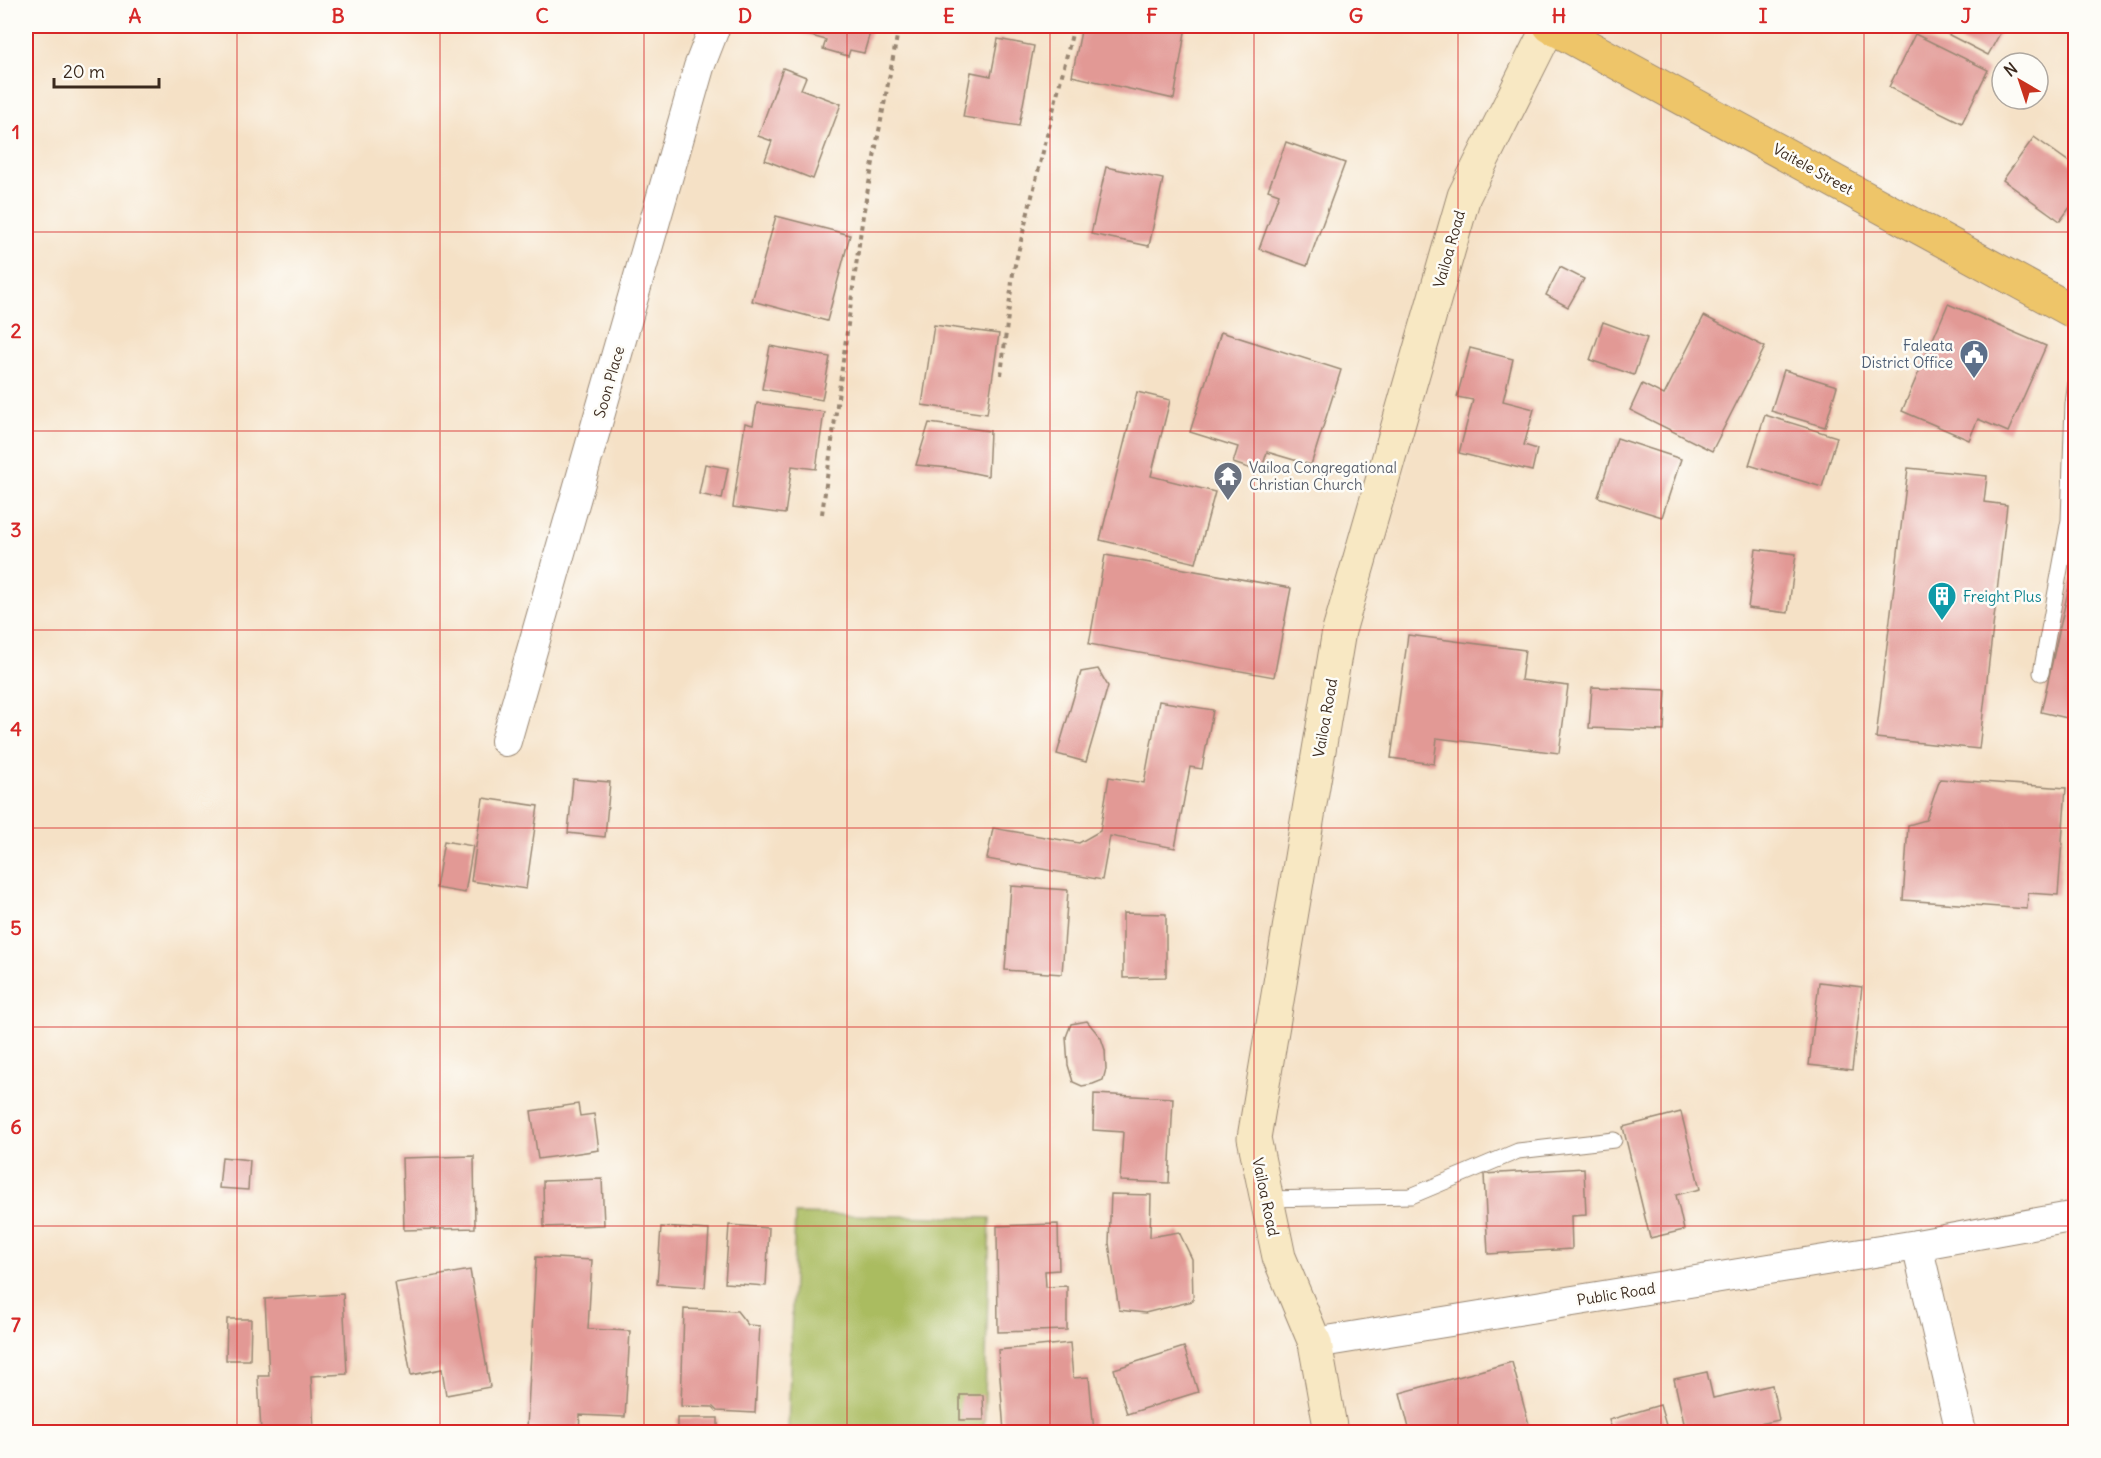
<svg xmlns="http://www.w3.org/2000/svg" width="2101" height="1458" font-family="Delius,sans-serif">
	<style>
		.green { fill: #aabc60; stroke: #72733f; stroke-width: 1.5 }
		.building { fill: #e29995 }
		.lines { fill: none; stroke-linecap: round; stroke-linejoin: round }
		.service-casing { stroke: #988672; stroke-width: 17 }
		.minor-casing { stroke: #988672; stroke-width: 32 }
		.secondary-casing { stroke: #988672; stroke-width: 35 }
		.primary-casing { stroke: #988672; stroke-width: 35 }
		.path { stroke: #988672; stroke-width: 4; stroke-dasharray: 4.5 4.5; stroke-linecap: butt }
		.service { stroke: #fff; stroke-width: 15 }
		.minor { stroke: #fff; stroke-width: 30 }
		.secondary { stroke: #f8e8c3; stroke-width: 33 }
		.primary { stroke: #eec569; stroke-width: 33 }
		.grid { fill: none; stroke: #d62828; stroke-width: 1.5; stroke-opacity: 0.55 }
		.labels { text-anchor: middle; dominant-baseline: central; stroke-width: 5; stroke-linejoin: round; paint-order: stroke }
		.street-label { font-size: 15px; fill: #3b2a1e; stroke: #fdfcf7 }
		.service-label { font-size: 15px; fill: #4e5e75; stroke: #fdfcf7; text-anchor: end }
		.worship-label { font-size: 15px; fill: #5b616d; stroke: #fdfcf7; text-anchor: start }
		.culture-label { font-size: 15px; fill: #0d838f; stroke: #fdfcf7; text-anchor: start }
		.neatline { fill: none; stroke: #d62828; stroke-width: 2 }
		.grid-label { font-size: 20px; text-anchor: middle; font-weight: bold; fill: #d62828 }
	</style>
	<rect width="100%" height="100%" fill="#fdfcf7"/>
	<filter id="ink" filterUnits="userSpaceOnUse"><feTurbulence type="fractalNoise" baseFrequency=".0167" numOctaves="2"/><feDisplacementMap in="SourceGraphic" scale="12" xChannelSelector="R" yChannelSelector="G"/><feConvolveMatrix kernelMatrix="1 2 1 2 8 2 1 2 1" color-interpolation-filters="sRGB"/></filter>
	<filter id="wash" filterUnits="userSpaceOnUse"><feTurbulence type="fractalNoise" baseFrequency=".008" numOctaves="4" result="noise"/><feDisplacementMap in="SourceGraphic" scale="24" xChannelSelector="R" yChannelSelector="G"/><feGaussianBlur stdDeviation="1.35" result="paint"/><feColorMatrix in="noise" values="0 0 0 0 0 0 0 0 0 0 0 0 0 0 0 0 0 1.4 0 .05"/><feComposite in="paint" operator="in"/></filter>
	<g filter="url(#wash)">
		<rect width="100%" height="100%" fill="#f5e1c6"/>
		<polygon class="green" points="795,1214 990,1218 984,1432 788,1432"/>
		<g id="blocks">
			<g class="building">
				<polygon points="794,26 872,26 864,53 850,50 848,56 823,49 826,40 793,31"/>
				<polygon points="956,26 984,26 982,33"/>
				<polygon points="1082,26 1186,26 1174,99 1072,76"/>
				<polygon points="1932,26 2004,26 1988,55"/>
				<polygon points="1915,34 1988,70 1962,123 1889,87"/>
				<polygon points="998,39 1034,46 1019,126 963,117 971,72 991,76"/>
				<polygon points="783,68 806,77 801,89 841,104 813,179 765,160 772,141 758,136"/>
				<polygon points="2034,137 2076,167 2076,199 2060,221 2003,180"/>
				<polygon points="1286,142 1345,163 1307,266 1259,249 1279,194 1268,190"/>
				<polygon points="1106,167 1163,179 1149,246 1091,234"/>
				<polygon points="776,216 850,235 827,321 752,301"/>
				<polygon points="1560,267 1584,279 1568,307 1546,295"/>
				<polygon points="1948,304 2046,346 2008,432 1978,419 1969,440 1902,411"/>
				<polygon points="1704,316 1765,347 1712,451 1630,410 1642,384 1664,395"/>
				<polygon points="1603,322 1647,338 1634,375 1590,360"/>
				<polygon points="934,325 999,334 987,414 922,405"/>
				<polygon points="1221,332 1341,370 1311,465 1267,452 1261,472 1233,463 1238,447 1190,432"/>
				<polygon points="770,346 830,357 822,400 762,389"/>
				<polygon points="1470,348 1513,359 1503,401 1534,409 1524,445 1537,449 1532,471 1459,453 1473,400 1457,397"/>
				<polygon points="1784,370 1837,386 1825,427 1771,411"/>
				<polygon points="1137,392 1170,400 1151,476 1215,492 1196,563 1100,540"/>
				<polygon points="757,403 824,412 816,469 792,466 785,514 733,507 745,423 753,425"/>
				<polygon points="1765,415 1837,437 1822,487 1749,465"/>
				<polygon points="929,423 990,431 988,476 950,468 916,465"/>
				<polygon points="1617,438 1681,459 1662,517 1598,497"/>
				<polygon points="705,464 728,468 722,499 699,494"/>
				<polygon points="1908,468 1987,476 1984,502 2007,505 1979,749 1876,738"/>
				<polygon points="1756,549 1796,554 1788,613 1748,608"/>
				<polygon points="1105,555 1291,588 1274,677 1089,644"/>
				<polygon points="2075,560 2076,560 2076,720 2041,712"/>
				<polygon points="1408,635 1525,650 1521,680 1568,686 1559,753 1437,738 1434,764 1391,758"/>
				<polygon points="1098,669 1108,686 1086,762 1057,754 1081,672"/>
				<polygon points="1592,687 1666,690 1664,731 1589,728"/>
				<polygon points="1159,701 1213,710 1202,769 1190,767 1175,848 1110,836 1102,880 987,859 993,828 1079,843 1100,831 1109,777 1144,783"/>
				<polygon points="573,779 610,782 605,837 568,833"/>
				<polygon points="1940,779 2066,788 2058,895 2028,893 2027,909 1903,900 1908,825 1926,820"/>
				<polygon points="483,798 538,806 526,889 471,881"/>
				<polygon points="444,841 473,846 465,893 436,888"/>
				<polygon points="1011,886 1068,890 1062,974 1005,970"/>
				<polygon points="1123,913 1166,914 1166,977 1123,978"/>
				<polygon points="1819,982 1862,987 1852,1070 1809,1065"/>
				<polygon points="1087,1021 1101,1038 1105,1050 1106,1069 1103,1080 1093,1084 1082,1086 1073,1082 1068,1065 1066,1037 1071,1024"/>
				<polygon points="1094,1094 1173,1098 1169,1183 1120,1181 1123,1132 1093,1130"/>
				<polygon points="578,1104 580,1116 594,1114 599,1150 538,1159 531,1111"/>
				<polygon points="1681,1112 1700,1189 1676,1195 1684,1230 1650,1238 1623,1127"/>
				<polygon points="474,1156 475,1228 404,1230 402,1158"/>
				<polygon points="222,1157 250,1160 248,1190 219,1188"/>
				<polygon points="1584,1168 1586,1215 1571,1216 1572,1249 1488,1254 1484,1174"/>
				<polygon points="602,1179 604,1225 544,1227 543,1181"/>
				<polygon points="1111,1194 1151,1195 1150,1237 1179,1232 1192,1259 1193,1301 1145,1313 1119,1310 1109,1243"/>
				<polygon points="1058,1224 1059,1270 1045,1271 1046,1287 1067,1286 1067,1330 998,1332 997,1226"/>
				<polygon points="729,1225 769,1228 766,1286 725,1283"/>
				<polygon points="661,1227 709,1230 705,1287 657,1284"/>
				<polygon points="536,1257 592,1260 588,1329 630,1331 625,1417 580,1415 579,1431 527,1428"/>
				<polygon points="470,1270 490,1387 446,1395 442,1369 411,1375 395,1283"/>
				<polygon points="343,1294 347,1374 311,1376 314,1432 261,1432 258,1376 269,1376 265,1299"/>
				<polygon points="684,1309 737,1311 748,1325 760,1326 755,1413 717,1411 713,1407 681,1406"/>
				<polygon points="227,1319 251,1319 250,1360 226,1360"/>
				<polygon points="1070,1343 1073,1378 1089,1377 1094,1432 1004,1432 998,1350"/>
				<polygon points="1184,1347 1198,1392 1127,1414 1114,1369"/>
				<polygon points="1512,1362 1531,1432 1410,1432 1400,1393"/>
				<polygon points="1707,1372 1713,1398 1772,1385 1779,1420 1755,1425 1756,1432 1686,1432 1674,1379"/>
				<polygon points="960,1395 983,1395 984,1420 960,1420"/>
				<polygon points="1660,1405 1668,1432 1613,1432 1609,1420"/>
				<rect x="677" y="1418" width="41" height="14"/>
			</g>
		</g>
	</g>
	<g filter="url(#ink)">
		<use href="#blocks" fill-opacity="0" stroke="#988672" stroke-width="1.5"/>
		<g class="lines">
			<g class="service-casing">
				<g id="service">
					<polyline points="2041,673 2069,520 2073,404 2076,382"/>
					<polyline points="1267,1199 1411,1196 1518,1151 1614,1140"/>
				</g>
			</g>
			<g class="minor-casing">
				<g id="minor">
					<polyline points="506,741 699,67 715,26"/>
					<polyline points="1917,1245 1961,1432"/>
					<polyline points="1315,1343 1917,1245 2076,1216"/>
				</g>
			</g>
			<g class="secondary-casing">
				<polyline id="secondary" points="1331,1432 1315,1343 1279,1257 1254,1138 1339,631 1464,196 1549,26"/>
			</g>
			<g class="primary-casing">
				<polyline id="primary" points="1550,26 2076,313"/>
			</g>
			<g class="path">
				<polyline points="1001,375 1013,273 1074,26"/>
				<polyline points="822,514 863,215 899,26"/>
			</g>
			<use href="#service" class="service"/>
			<use href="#minor" class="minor"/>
			<use href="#secondary" class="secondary"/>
			<use href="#primary" class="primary"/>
		</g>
	</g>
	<path class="grid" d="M237,26V1432M440,26V1432M644,26V1432M847,26V1432M1050,26V1432M1254,26V1432M1458,26V1432M1661,26V1432M1864,26V1432M26,232H2076M26,431H2076M26,630H2076M26,828H2076M26,1027H2076M26,1226H2076"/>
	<defs>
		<g id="civic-pin" transform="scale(1.5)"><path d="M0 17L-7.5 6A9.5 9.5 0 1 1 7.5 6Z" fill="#5c6f8a" stroke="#fdfcf7"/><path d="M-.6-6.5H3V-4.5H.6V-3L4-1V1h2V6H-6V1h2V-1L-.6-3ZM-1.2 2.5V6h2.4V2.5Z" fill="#fff"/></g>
		<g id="temple-pin" transform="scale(1.5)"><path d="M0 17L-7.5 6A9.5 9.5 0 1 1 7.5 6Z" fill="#6b7280" stroke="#fdfcf7"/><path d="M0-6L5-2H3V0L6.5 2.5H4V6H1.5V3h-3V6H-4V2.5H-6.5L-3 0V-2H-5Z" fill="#fff"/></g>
		<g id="building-pin" transform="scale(1.5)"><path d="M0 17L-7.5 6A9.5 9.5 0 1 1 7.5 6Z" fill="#0f9aa8" stroke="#fdfcf7"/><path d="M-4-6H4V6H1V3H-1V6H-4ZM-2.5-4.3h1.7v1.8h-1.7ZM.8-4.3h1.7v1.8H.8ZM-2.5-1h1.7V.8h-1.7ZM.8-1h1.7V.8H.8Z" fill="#fff"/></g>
	</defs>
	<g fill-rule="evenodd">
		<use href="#civic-pin" x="1974" y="354"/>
		<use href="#temple-pin" x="1228" y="476"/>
		<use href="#building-pin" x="1942" y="596"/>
	</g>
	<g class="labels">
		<g class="street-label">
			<text transform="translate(1813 169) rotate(29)">Vaitele Street</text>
			<text transform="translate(1449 249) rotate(-74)">Vailoa Road</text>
			<text transform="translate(609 382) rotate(-74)">Soon Place</text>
			<text transform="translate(1325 718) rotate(-80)">Vailoa Road</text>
			<text transform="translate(1266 1197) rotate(78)">Vailoa Road</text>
			<text transform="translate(1616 1294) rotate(-9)">Public Road</text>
		</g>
		<g class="service-label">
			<text x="1953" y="345">Faleata<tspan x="1953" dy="17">District Office</tspan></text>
		</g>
		<g class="worship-label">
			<text x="1249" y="467">Vailoa Congregational<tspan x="1249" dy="17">Christian Church</tspan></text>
		</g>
		<g class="culture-label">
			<text x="1963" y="596">Freight Plus</text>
		</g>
	</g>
	<rect width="2101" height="1458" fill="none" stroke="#fdfcf7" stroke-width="66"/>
	<g transform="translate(2020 81) rotate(321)"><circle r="28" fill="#fdfcf7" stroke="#afa8a0" stroke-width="1.5"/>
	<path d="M0-4.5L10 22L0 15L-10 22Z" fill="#c8321e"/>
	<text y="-9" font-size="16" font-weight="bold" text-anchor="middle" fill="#3b2a1e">N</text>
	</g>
	<path d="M54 78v9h105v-9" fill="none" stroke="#3b2a1e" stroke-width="3"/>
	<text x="63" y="78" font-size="18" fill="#3b2a1e" stroke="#fdfcf7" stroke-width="4.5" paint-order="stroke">20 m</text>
	<rect x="33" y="33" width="2035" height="1392" class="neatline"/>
	<g class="grid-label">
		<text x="135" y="23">A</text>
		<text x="338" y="23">B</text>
		<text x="542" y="23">C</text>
		<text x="745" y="23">D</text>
		<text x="949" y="23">E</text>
		<text x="1152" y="23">F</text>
		<text x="1356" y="23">G</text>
		<text x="1559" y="23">H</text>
		<text x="1763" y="23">I</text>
		<text x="1966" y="23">J</text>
		<text x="16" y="139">1</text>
		<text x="16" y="338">2</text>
		<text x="16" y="537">3</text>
		<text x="16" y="736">4</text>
		<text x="16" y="935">5</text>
		<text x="16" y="1134">6</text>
		<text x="16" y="1332">7</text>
	</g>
</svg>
